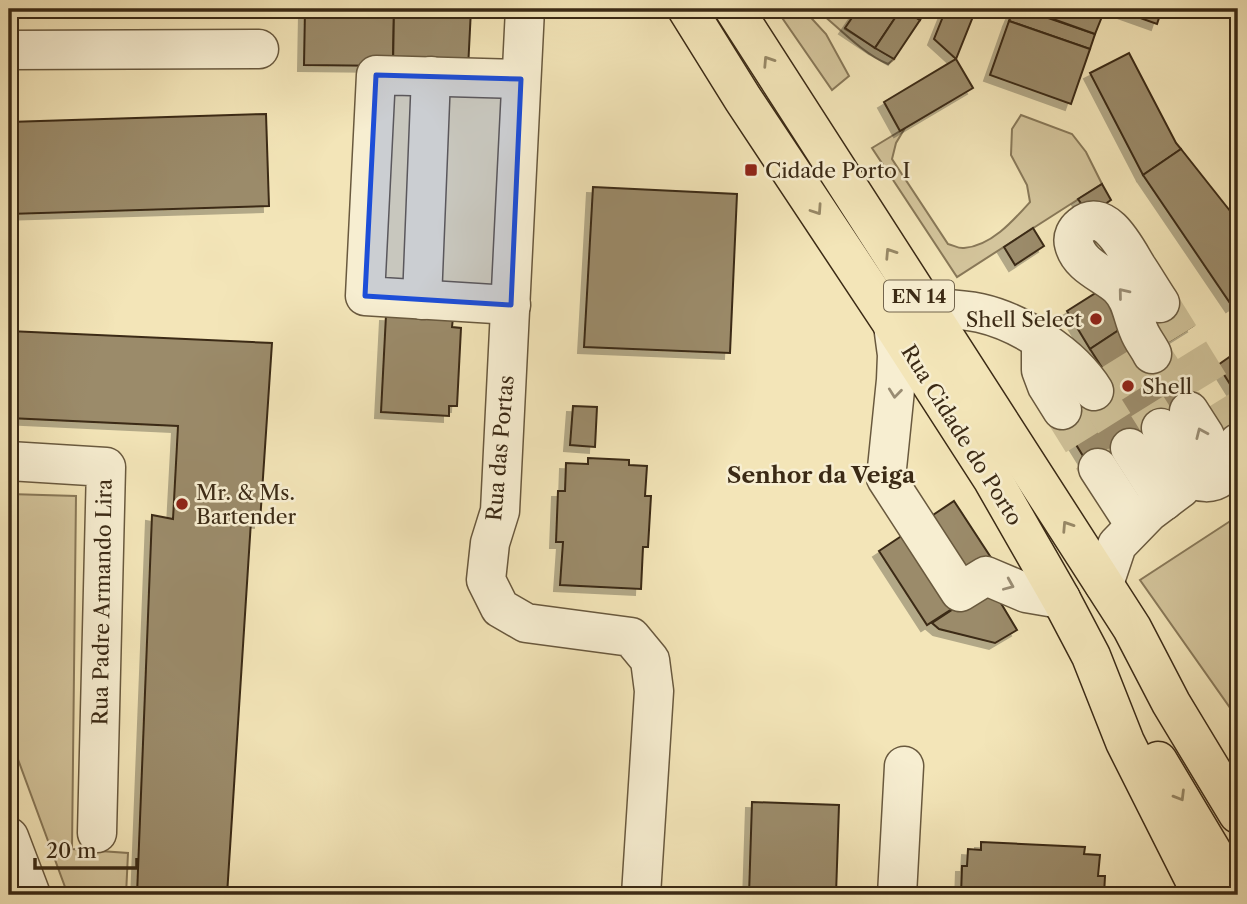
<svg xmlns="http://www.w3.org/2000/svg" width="1247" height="904" font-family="'Libre Caslon Text',serif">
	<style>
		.green { fill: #d4c59c; stroke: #887858; stroke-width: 2 }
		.building { fill: #9b8b6a; stroke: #3b2a15; stroke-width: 2; filter: url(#shadow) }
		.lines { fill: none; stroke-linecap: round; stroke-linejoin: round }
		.minor-tunnel { stroke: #cec097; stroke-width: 38; stroke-dasharray: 38 19; stroke-linecap: butt }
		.minor-casing { stroke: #69593e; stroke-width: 41 }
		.major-casing { stroke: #3b2a15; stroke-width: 41 }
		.minor { stroke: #f7eed1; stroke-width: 38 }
		.major { stroke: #f3e5b8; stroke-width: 38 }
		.oneway { stroke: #978866 }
		.oneway2 { stroke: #998c73 }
		.marked { fill: #1d4ed8; fill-opacity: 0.2; stroke: #1d4ed8; stroke-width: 5; stroke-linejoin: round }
		.poi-dot { fill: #8f2418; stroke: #f7eed1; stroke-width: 2.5 }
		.labels { text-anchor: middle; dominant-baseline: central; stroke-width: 5; stroke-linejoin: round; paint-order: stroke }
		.shield { fill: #f7eed1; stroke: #73654d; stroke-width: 2 }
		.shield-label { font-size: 19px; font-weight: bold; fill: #3b2a15 }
		.poi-label { font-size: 21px; fill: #3b2a15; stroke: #f7eed1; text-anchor: start }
		.street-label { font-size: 21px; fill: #3b2a15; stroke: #f7eed1 }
		.neighbourhood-label { font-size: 23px; font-weight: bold; fill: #3b2a15; stroke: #f7eed1 }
	</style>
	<defs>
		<filter id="shadow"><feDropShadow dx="-6" dy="6" stdDeviation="0" flood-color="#0004"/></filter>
	</defs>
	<rect width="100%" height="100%" fill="#f3e5b8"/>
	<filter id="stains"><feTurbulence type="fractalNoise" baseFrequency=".00286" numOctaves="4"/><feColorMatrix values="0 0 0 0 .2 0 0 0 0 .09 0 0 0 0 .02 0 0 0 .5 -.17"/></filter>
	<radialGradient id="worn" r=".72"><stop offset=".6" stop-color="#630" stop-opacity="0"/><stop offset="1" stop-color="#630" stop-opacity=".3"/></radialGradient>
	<g class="green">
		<polygon points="776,9 803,9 826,34 849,76 832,90"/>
		<path d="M816,9H838L852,18L845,29L894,59L888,64C863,54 838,27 816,9Z"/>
		<path d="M1021,115L1072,134L1086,152L1102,184L957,277L872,148L905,128L896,143L892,159L948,244C953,245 959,249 964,248C991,246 1013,221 1030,202L1027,185L1011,155L1012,129Z"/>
		<polygon points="9,494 76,496 72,849 128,853 126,895 68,895 9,735"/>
		<polygon points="1238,516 1238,719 1140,580"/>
	</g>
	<g class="building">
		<polygon points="305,9 394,9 393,66 304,65"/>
		<polygon points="394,9 471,9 468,69 393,66"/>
		<polygon points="858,9 901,9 875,48 845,28"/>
		<polygon points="901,9 920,20 894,59 875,48"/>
		<polygon points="903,9 926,9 920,20"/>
		<polygon points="946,9 976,9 956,59 934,39"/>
		<polygon points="1014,9 1022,9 1095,34 1090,49 1009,21"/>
		<polygon points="1025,9 1105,9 1095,34"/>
		<polygon points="1115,9 1162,9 1157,24"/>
		<polygon points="1009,21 1090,49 1071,104 990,75"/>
		<polygon points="1129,53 1176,143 1181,149 1143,175 1090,73"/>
		<polygon points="956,59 973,88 900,131 884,102"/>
		<polygon points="266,114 269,206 9,214 9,122"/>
		<polygon points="1181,149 1238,221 1238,302 1232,306 1143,175"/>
		<polygon points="1102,184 1111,200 1089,215 1078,199"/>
		<polygon points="593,187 737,194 730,353 584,347"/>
		<polygon points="1033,228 1044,246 1015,265 1004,247"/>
		<polygon points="1102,289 1125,326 1090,349 1067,311"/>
		<polygon points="1173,295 1193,326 1166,343 1146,312"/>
		<polygon points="386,315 453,318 452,327 461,328 457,406 449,406 449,416 381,412"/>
		<polygon points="1125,326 1156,352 1191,410 1093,472 1057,414 1110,380 1090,349"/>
		<polygon points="9,331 272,343 260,522 251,521 227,895 137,895 152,515 173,519 178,426 9,418"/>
		<polygon points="1238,351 1238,397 1218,365"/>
		<polygon points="573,406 597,407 595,447 570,445"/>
		<polygon points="588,458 629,460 629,465 647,466 645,496 651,496 648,547 643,547 641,589 560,585 563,542 556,542 558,491 565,491 566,463 588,464"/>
		<polygon points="954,501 1003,576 927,625 879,551"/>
		<polygon points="990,585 1017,630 995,643 939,629 932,623"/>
		<polygon points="752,802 839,805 836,895 749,895"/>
		<polygon points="981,842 1085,847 1084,854 1100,855 1098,876 1105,876 1104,895 961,895 962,866 967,866 968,849 981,850"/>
	</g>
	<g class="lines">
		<g class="minor-tunnel">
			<polyline points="1160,303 1234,423"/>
			<polyline points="1152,354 1189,411"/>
			<polyline points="1117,358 1161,428"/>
			<polyline points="1094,391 1130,448"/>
			<polyline points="1062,410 1098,468"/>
		</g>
		<g class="minor-casing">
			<g id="minor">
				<polyline points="525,9 500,511 490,543 486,580 500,608 526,623 631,637 650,660 654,691 641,895"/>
				<polyline points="9,50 259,49"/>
				<polyline points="422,300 431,76"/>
				<polyline points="511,305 365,296 376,75 521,79"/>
				<path d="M926,308C944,309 962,309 980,313C1020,322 1072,355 1094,391"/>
				<polyline points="893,325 897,355 896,380 886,478 960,592 986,576 1026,593 1061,599"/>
				<polyline points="1041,341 1041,370 1047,386 1062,410"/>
				<path d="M1152,354C1148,346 1142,339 1139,331C1132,316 1132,300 1119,287C1105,274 1079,266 1074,244C1072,237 1076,230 1081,226C1105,205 1127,251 1137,267C1145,279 1152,291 1160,303"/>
				<path d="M1161,428C1169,440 1182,467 1191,476C1199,484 1212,484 1221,477C1232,469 1237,457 1238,443"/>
				<polyline points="1130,448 1164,501"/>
				<polyline points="9,461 106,467 97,833"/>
				<polyline points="1098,468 1135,525"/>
				<polyline points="1104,584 1117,545 1149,512 1181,488 1198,466 1206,449 1205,436 1189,411"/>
				<polyline points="9,837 31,895"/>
				<polyline points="897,895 904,766"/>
			</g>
		</g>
		<g class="major-casing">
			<g id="major">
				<polyline points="687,9 743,99 893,325 993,480 1061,599 1091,656 1125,742 1202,895"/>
				<polyline points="734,9 1132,628 1171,703 1238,814"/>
				<polyline points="1158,761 1238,895"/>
			</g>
		</g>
		<use href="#minor" class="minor"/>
		<use href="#major" class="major"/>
	</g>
	<defs><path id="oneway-chevron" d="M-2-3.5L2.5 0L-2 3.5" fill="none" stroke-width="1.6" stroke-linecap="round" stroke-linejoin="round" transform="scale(1.75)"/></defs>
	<g class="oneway">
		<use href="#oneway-chevron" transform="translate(768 61) rotate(-123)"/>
		<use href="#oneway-chevron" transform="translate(817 210) rotate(56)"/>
		<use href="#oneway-chevron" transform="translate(890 253) rotate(-123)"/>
		<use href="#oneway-chevron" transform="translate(1067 526) rotate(-123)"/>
		<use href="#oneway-chevron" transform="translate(1180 796) rotate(59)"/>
	</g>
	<g class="oneway2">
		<use href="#oneway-chevron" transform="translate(1123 293) rotate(-129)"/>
		<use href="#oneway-chevron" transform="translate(895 393) rotate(96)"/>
		<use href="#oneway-chevron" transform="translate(1201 433) rotate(-114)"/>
		<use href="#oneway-chevron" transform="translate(1009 585) rotate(23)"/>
	</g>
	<path class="marked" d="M376,75L521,79L511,305L365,296Z"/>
	<g class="poi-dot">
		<rect x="744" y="163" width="14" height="14" rx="3.5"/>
		<circle cx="1096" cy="319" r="7"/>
		<circle cx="1128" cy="386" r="7"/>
		<circle cx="182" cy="504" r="7"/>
	</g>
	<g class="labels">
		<rect class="shield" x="884" y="280.5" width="70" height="31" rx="5"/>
		<g class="shield-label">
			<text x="919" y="296">EN 14</text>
		</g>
		<g class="poi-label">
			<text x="765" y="170">Cidade Porto I</text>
			<text x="1082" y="319" text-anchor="end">Shell Select</text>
			<text x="1142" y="386">Shell</text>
			<text x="196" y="492">Mr. &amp; Ms.<tspan x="196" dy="24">Bartender</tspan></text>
		</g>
		<g class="street-label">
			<text transform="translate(962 435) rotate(58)">Rua Cidade do Porto</text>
			<text transform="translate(500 448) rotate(-85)">Rua das Portas</text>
			<text transform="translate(102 602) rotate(-89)">Rua Padre Armando Lira</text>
		</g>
		<g class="neighbourhood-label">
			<text x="821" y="475">Senhor da Veiga</text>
		</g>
	</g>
	<rect width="1247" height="904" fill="none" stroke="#f3e5b8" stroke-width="35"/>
	<rect x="10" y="10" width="1226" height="883" fill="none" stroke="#3b2a15" stroke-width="3.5"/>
	<rect x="18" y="18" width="1212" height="869" fill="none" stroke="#3b2a15" stroke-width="2"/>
	<path d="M35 858v10h102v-10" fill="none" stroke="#3b2a15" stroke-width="3.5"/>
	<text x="46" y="858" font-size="21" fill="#3b2a15" stroke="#f7eed1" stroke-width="5" paint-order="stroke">20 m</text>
	<rect width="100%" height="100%" filter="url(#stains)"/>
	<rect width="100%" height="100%" fill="url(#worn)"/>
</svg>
